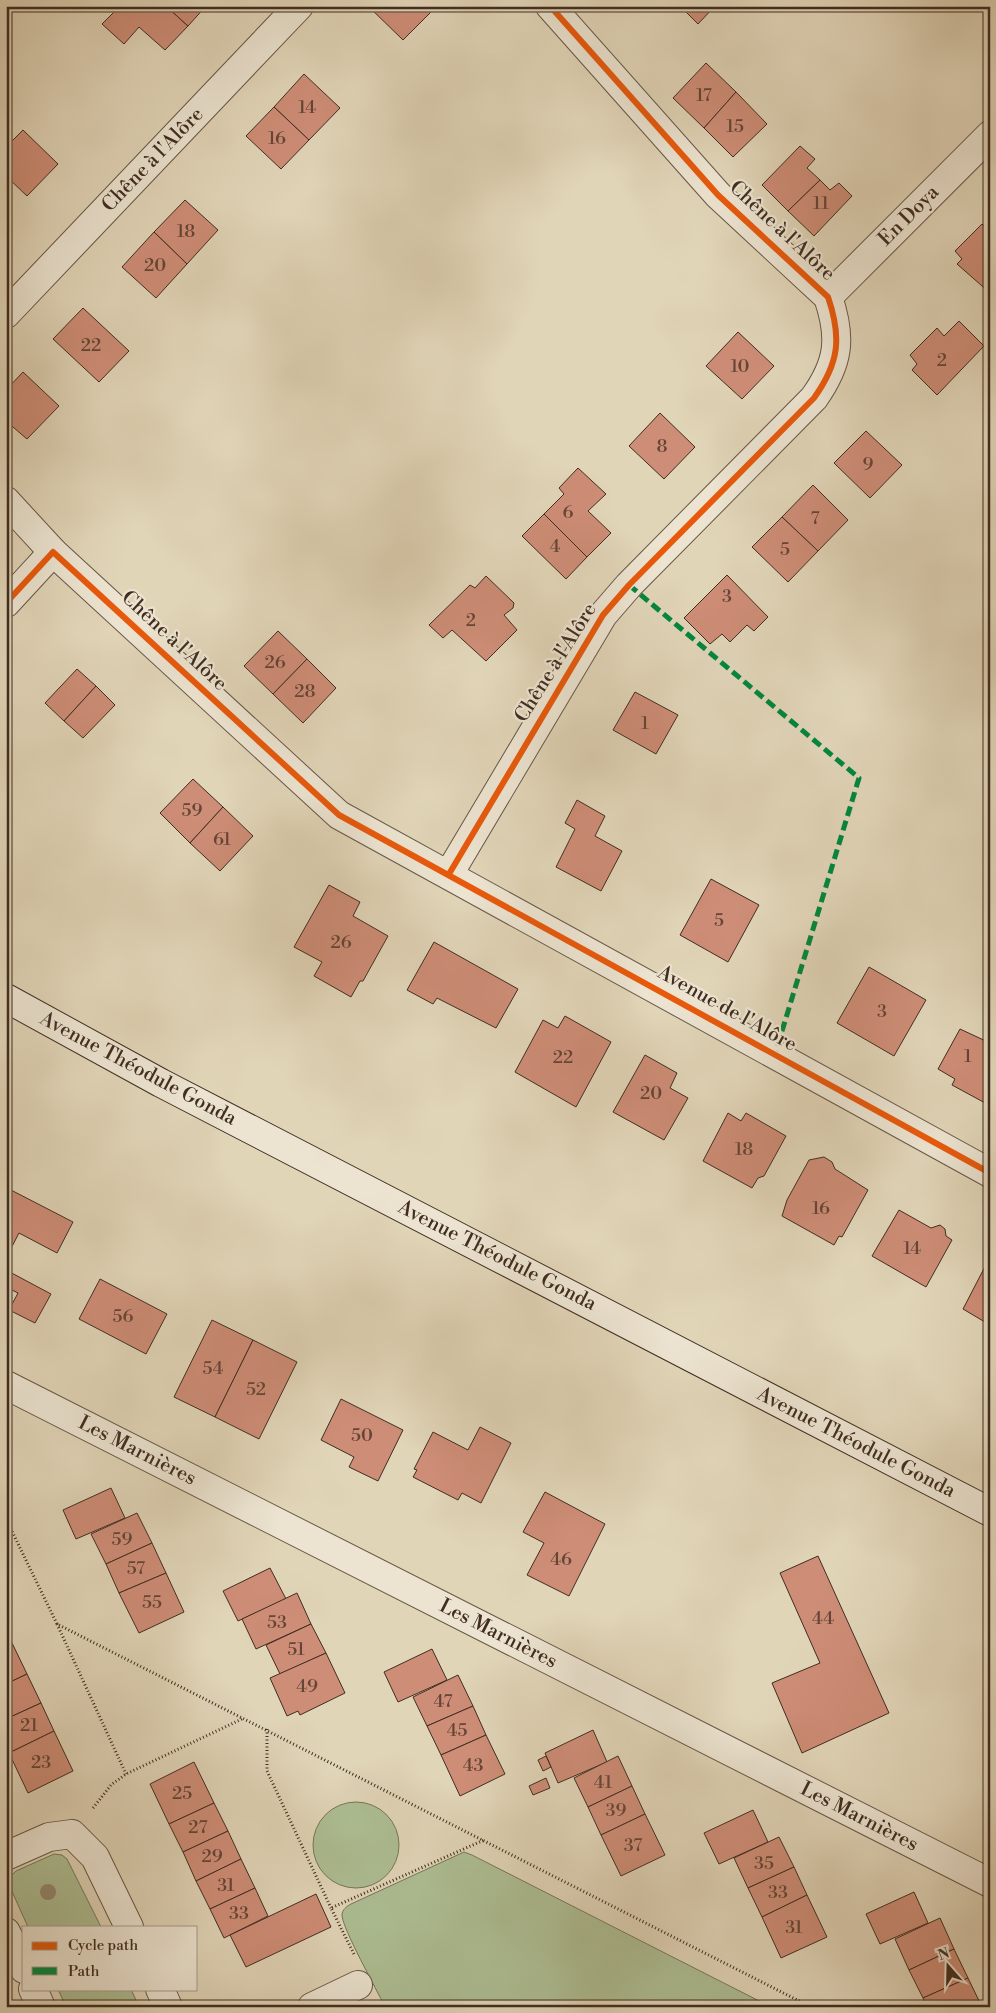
<svg xmlns="http://www.w3.org/2000/svg" width="996" height="2013" font-family="'Libre Bodoni',serif">
	<style>
		.green { fill: #adbe93; stroke: #76765a }
		.building { fill: #ce8d77; stroke: #402d20 }
		.lines { fill: none; stroke-linecap: round; stroke-linejoin: round }
		.minor-casing { stroke: #685746; stroke-width: 30 }
		.secondary-casing { stroke: #402d20; stroke-width: 30 }
		.path { stroke: #402d20; stroke-width: 3; stroke-dasharray: 1 2.5; stroke-linecap: butt }
		.minor { stroke: #ece4d1; stroke-width: 28 }
		.secondary { stroke: #ece4d1; stroke-width: 28 }
		.quiet { stroke: #00873e; stroke-width: 5; stroke-dasharray: 10 5; stroke-linecap: butt }
		.cycleway-casing { stroke: #ece4d1; stroke-width: 9 }
		.cycleway { stroke: #e8590c; stroke-width: 6 }
		.tree { fill: #958971 }
		.labels { text-anchor: middle; dominant-baseline: central; stroke-width: 4.5; stroke-linejoin: round; paint-order: stroke }
		.number-label { font-size: 18px; fill: #644536 }
		.street-label { font-size: 20px; fill: #402d20; stroke: #ece4d1 }
	</style>
	<rect width="100%" height="100%" fill="#e1d5b8"/>
	<filter id="stains"><feTurbulence type="fractalNoise" baseFrequency=".004" numOctaves="4"/><feColorMatrix values="0 0 0 0 .2 0 0 0 0 .09 0 0 0 0 .02 0 0 0 .5 -.17"/></filter>
	<radialGradient id="worn" r=".72"><stop offset=".6" stop-color="#630" stop-opacity="0"/><stop offset="1" stop-color="#630" stop-opacity=".3"/></radialGradient>
	<g class="green">
		<circle cx="356" cy="1845" r="43"/>
		<path d="M464,1852L472,1855L771,2007H385C377,1990 342,1928 342,1915C342,1910 347,1906 351,1904Z"/>
		<polygon points="54,1854 62,1855 67,1859 101,1927 28,1927 10,1887 11,1876 16,1871"/>
		<polygon points="58,1989 131,1989 139,2007 66,2007"/>
	</g>
	<g class="building">
		<polygon points="120,6 166,6 188,26 165,50 139,27 124,44 102,24"/>
		<polygon points="166,6 206,6 188,26"/>
		<polygon points="368,6 435,6 436,7 403,40"/>
		<polygon points="680,6 715,6 698,24"/>
		<polygon points="706,63 736,92 704,128 673,98"/>
		<polygon points="304,74 340,108 309,140 274,107"/>
		<polygon points="736,92 767,124 733,157 704,128"/>
		<polygon points="274,107 309,140 281,169 246,136"/>
		<polygon points="23,130 58,164 27,196 6,176 6,147"/>
		<polygon points="800,146 815,159 807,168 820,180 788,211 762,185"/>
		<polygon points="820,180 830,190 839,183 852,196 814,236 788,211"/>
		<polygon points="185,200 218,230 187,264 154,232"/>
		<polygon points="982,224 990,231 990,293 957,264 962,259 955,251"/>
		<polygon points="154,232 187,264 156,298 122,267"/>
		<polygon points="83,308 129,351 99,382 53,339"/>
		<polygon points="959,321 984,346 937,395 912,370 917,364 910,355 937,328 944,336"/>
		<polygon points="738,332 774,366 742,399 706,366"/>
		<polygon points="23,372 59,406 27,439 6,421 6,390"/>
		<polygon points="660,413 695,447 664,479 629,446"/>
		<polygon points="866,431 902,465 870,498 834,463"/>
		<polygon points="578,468 606,494 588,511 611,533 587,557 544,514 564,494 559,488"/>
		<polygon points="813,485 848,520 818,551 782,517"/>
		<polygon points="544,514 587,557 566,579 522,536"/>
		<polygon points="782,517 818,551 788,582 752,547"/>
		<polygon points="727,575 768,617 754,631 747,625 730,642 722,634 710,644 684,618"/>
		<polygon points="486,576 514,603 513,608 504,615 517,630 486,661 452,630 443,638 429,625 470,585 475,588"/>
		<polygon points="278,631 307,659 273,694 244,666"/>
		<polygon points="307,659 336,688 303,723 273,694"/>
		<polygon points="77,669 96,686 64,721 45,703"/>
		<polygon points="96,686 115,705 83,738 64,721"/>
		<polygon points="635,692 678,715 656,754 613,730"/>
		<polygon points="193,779 223,807 190,843 160,813"/>
		<polygon points="577,800 605,816 595,836 622,851 601,891 556,867 575,829 565,823"/>
		<polygon points="223,807 253,836 220,871 190,843"/>
		<polygon points="711,879 759,905 728,962 680,935"/>
		<polygon points="329,885 360,902 353,916 388,936 363,981 360,981 351,997 314,976 322,962 294,947"/>
		<polygon points="434,942 518,989 496,1028 437,998 433,1004 407,990"/>
		<polygon points="869,967 926,1000 894,1056 837,1023"/>
		<polygon points="565,1016 611,1042 576,1107 515,1072 543,1020 558,1028"/>
		<polygon points="960,1029 990,1043 990,1099 987,1104 952,1085 955,1079 938,1069"/>
		<polygon points="645,1055 677,1073 670,1088 688,1098 664,1140 613,1112"/>
		<polygon points="728,1113 741,1121 746,1113 786,1136 764,1176 758,1178 752,1188 703,1161"/>
		<polygon points="824,1157 832,1162 835,1169 868,1190 842,1237 839,1236 834,1245 782,1216 787,1200 809,1160"/>
		<polygon points="9,1189 73,1222 57,1253 19,1233 6,1258 6,1194"/>
		<polygon points="899,1210 931,1228 940,1225 945,1229 946,1236 952,1240 926,1287 872,1256"/>
		<polygon points="990,1257 990,1325 963,1309"/>
		<polygon points="6,1270 51,1294 35,1323 9,1310 18,1293 6,1287"/>
		<polygon points="100,1279 167,1314 146,1354 79,1319"/>
		<polygon points="212,1320 253,1340 215,1417 174,1397"/>
		<polygon points="253,1340 297,1362 259,1439 215,1417"/>
		<polygon points="341,1399 403,1430 378,1481 349,1467 354,1457 321,1440"/>
		<polygon points="480,1427 511,1443 481,1503 462,1493 458,1500 413,1477 417,1470 414,1469 433,1432 468,1450"/>
		<polygon points="111,1488 125,1518 76,1539 63,1510"/>
		<polygon points="545,1492 605,1524 569,1596 527,1575 544,1543 523,1532"/>
		<polygon points="137,1513 152,1543 106,1564 91,1534"/>
		<polygon points="152,1543 166,1573 119,1593 106,1564"/>
		<polygon points="818,1556 889,1713 802,1753 772,1683 820,1663 780,1573"/>
		<polygon points="270,1568 286,1599 238,1621 223,1591"/>
		<polygon points="166,1573 184,1612 139,1633 119,1593"/>
		<polygon points="297,1593 311,1624 256,1649 242,1619"/>
		<polygon points="311,1624 326,1653 280,1674 266,1645"/>
		<polygon points="6,1631 13,1645 6,1649"/>
		<polygon points="13,1645 27,1674 6,1684 6,1649"/>
		<polygon points="432,1649 447,1680 398,1702 384,1672"/>
		<polygon points="326,1653 345,1693 300,1715 298,1711 287,1716 270,1678"/>
		<polygon points="27,1674 41,1703 6,1719 6,1684"/>
		<polygon points="458,1675 473,1706 427,1726 413,1697"/>
		<polygon points="41,1703 54,1731 9,1753 6,1748 6,1719"/>
		<polygon points="473,1706 486,1735 441,1755 427,1726"/>
		<polygon points="593,1730 607,1762 558,1783 545,1753"/>
		<polygon points="54,1731 73,1771 28,1793 9,1753"/>
		<polygon points="486,1735 505,1774 460,1796 441,1755"/>
		<polygon points="546,1756 551,1767 543,1771 538,1760"/>
		<polygon points="618,1756 632,1786 588,1807 574,1778"/>
		<polygon points="194,1762 214,1803 169,1824 150,1784"/>
		<polygon points="546,1778 550,1788 533,1795 529,1786"/>
		<polygon points="632,1786 645,1814 601,1835 588,1807"/>
		<polygon points="214,1803 228,1831 183,1852 169,1824"/>
		<polygon points="753,1810 768,1842 719,1864 704,1833"/>
		<polygon points="645,1814 665,1855 621,1876 601,1835"/>
		<polygon points="228,1831 241,1859 196,1881 183,1852"/>
		<polygon points="779,1837 794,1867 748,1888 734,1858"/>
		<polygon points="241,1859 255,1888 210,1909 196,1881"/>
		<polygon points="794,1867 807,1895 762,1917 748,1888"/>
		<polygon points="255,1888 268,1916 224,1938 210,1909"/>
		<polygon points="914,1892 928,1923 880,1944 866,1914"/>
		<polygon points="316,1894 331,1927 246,1967 230,1935"/>
		<polygon points="807,1895 827,1937 781,1958 762,1917"/>
		<polygon points="940,1918 954,1949 909,1970 895,1939"/>
		<polygon points="954,1949 968,1978 923,1998 909,1970"/>
		<polygon points="968,1978 982,2007 927,2007 923,1998"/>
	</g>
	<g class="lines">
		<g class="minor-casing">
			<g id="minor">
				<polyline points="828,297 990,135"/>
				<polyline points="6,314 299,6"/>
				<polyline points="6,501 53,552"/>
				<polyline points="6,603 53,552 339,815 990,1173"/>
				<path d="M449,874L603,615L629,585L814,398C839,363 842,338 828,297L718,195L550,6"/>
				<polyline points="6,1385 990,1883"/>
				<polyline points="6,1856 49,1837 72,1834 95,1857 129,1927"/>
				<polyline points="6,1932 24,1969"/>
				<polyline points="33,1989 41,2007"/>
				<polyline points="160,1989 168,2007"/>
				<polyline points="312,2007 358,1985"/>
			</g>
		</g>
		<g class="secondary-casing">
			<polyline id="secondary" points="6,998 161,1083 990,1512"/>
		</g>
		<g class="path">
			<polyline points="6,1519 57,1624 811,2007"/>
			<polyline points="57,1624 126,1774"/>
			<polyline points="267,1729 267,1771 331,1908"/>
			<polyline points="93,1808 111,1785 126,1774 244,1718"/>
			<polyline points="354,1954 331,1908 484,1840"/>
		</g>
		<use href="#minor" class="minor"/>
		<use href="#secondary" class="secondary"/>
		<polyline class="quiet" points="629,585 859,778 775,1054"/>
		<g class="cycleway-casing">
			<g id="cycleway">
				<polyline points="6,603 53,552 339,815 990,1173"/>
				<path d="M449,874L603,615L629,585L814,398C839,363 842,338 828,297L718,195L550,6"/>
			</g>
		</g>
		<use href="#cycleway" class="cycleway"/>
	</g>
	<circle class="tree" cx="48" cy="1892" r="8"/>
	<g class="labels">
		<g class="number-label">
			<text x="704" y="95">17</text>
			<text x="307" y="107">14</text>
			<text x="735" y="126">15</text>
			<text x="277" y="138">16</text>
			<text x="821" y="203">11</text>
			<text x="186" y="231">18</text>
			<text x="155" y="265">20</text>
			<text x="91" y="345">22</text>
			<text x="942" y="360">2</text>
			<text x="740" y="366">10</text>
			<text x="662" y="446">8</text>
			<text x="868" y="464">9</text>
			<text x="568" y="512">6</text>
			<text x="815" y="518">7</text>
			<text x="555" y="546">4</text>
			<text x="785" y="549">5</text>
			<text x="727" y="596">3</text>
			<text x="471" y="620">2</text>
			<text x="275" y="662">26</text>
			<text x="305" y="691">28</text>
			<text x="645" y="723">1</text>
			<text x="192" y="810">59</text>
			<text x="222" y="839">61</text>
			<text x="719" y="920">5</text>
			<text x="341" y="942">26</text>
			<text x="882" y="1011">3</text>
			<text x="968" y="1056">1</text>
			<text x="563" y="1057">22</text>
			<text x="651" y="1093">20</text>
			<text x="744" y="1149">18</text>
			<text x="821" y="1208">16</text>
			<text x="912" y="1248">14</text>
			<text x="123" y="1316">56</text>
			<text x="213" y="1368">54</text>
			<text x="256" y="1389">52</text>
			<text x="362" y="1435">50</text>
			<text x="122" y="1539">59</text>
			<text x="561" y="1559">46</text>
			<text x="136" y="1568">57</text>
			<text x="152" y="1602">55</text>
			<text x="823" y="1618">44</text>
			<text x="277" y="1622">53</text>
			<text x="296" y="1649">51</text>
			<text x="307" y="1686">49</text>
			<text x="443" y="1701">47</text>
			<text x="29" y="1725">21</text>
			<text x="457" y="1730">45</text>
			<text x="41" y="1762">23</text>
			<text x="473" y="1765">43</text>
			<text x="603" y="1782">41</text>
			<text x="182" y="1793">25</text>
			<text x="616" y="1810">39</text>
			<text x="198" y="1827">27</text>
			<text x="633" y="1845">37</text>
			<text x="212" y="1856">29</text>
			<text x="764" y="1863">35</text>
			<text x="226" y="1885">31</text>
			<text x="778" y="1892">33</text>
			<text x="239" y="1913">33</text>
			<text x="794" y="1927">31</text>
		</g>
		<g class="street-label">
			<text transform="translate(153 160) rotate(-46)">Chêne à l'Alôre</text>
			<text transform="translate(909 216) rotate(-45)">En Doya</text>
			<text transform="translate(782 231) rotate(43)">Chêne à l'Alôre</text>
			<text transform="translate(174 641) rotate(43)">Chêne à l'Alôre</text>
			<text transform="translate(556 663) rotate(-58)">Chêne à l'Alôre</text>
			<text transform="translate(727 1009) rotate(29)">Avenue de l'Alôre</text>
			<text transform="translate(138 1069) rotate(28)">Avenue Théodule Gonda</text>
			<text transform="translate(497 1256) rotate(27)">Avenue Théodule Gonda</text>
			<text transform="translate(856 1443) rotate(27)">Avenue Théodule Gonda</text>
			<text transform="translate(137 1451) rotate(27)">Les Marnières</text>
			<text transform="translate(498 1634) rotate(27)">Les Marnières</text>
			<text transform="translate(859 1817) rotate(27)">Les Marnières</text>
		</g>
	</g>
	<rect width="996" height="2013" fill="none" stroke="#e1d5b8" stroke-width="25"/>
	<rect x="8" y="8" width="981" height="1998" fill="none" stroke="#402d20" stroke-width="2.5"/>
	<rect x="12" y="12" width="971" height="1988" fill="none" stroke="#402d20"/>
	<rect x="22" y="1926" width="175" height="65" fill="#ece4d1" stroke="#a79b8a"/>
	<rect x="32" y="1942" width="25" height="8" fill="#e8590c" stroke="#a79b8a"/>
	<text x="68" y="1950" font-size="15" fill="#402d20">Cycle path</text>
	<rect x="32" y="1967" width="25" height="8" fill="#00873e" stroke="#a79b8a"/>
	<text x="68" y="1976" font-size="15" fill="#402d20">Path</text>
	<g transform="translate(948 1966) rotate(340)" stroke="#ece4d1" stroke-width="4" paint-order="stroke">
	<path d="M0-4L9 19L0 12L-9 19Z" fill="#402d20"/>
	<text y="-8" font-size="14" font-weight="bold" text-anchor="middle" fill="#402d20">N</text>
	</g>
	<rect width="100%" height="100%" filter="url(#stains)"/>
	<rect width="100%" height="100%" fill="url(#worn)"/>
</svg>
